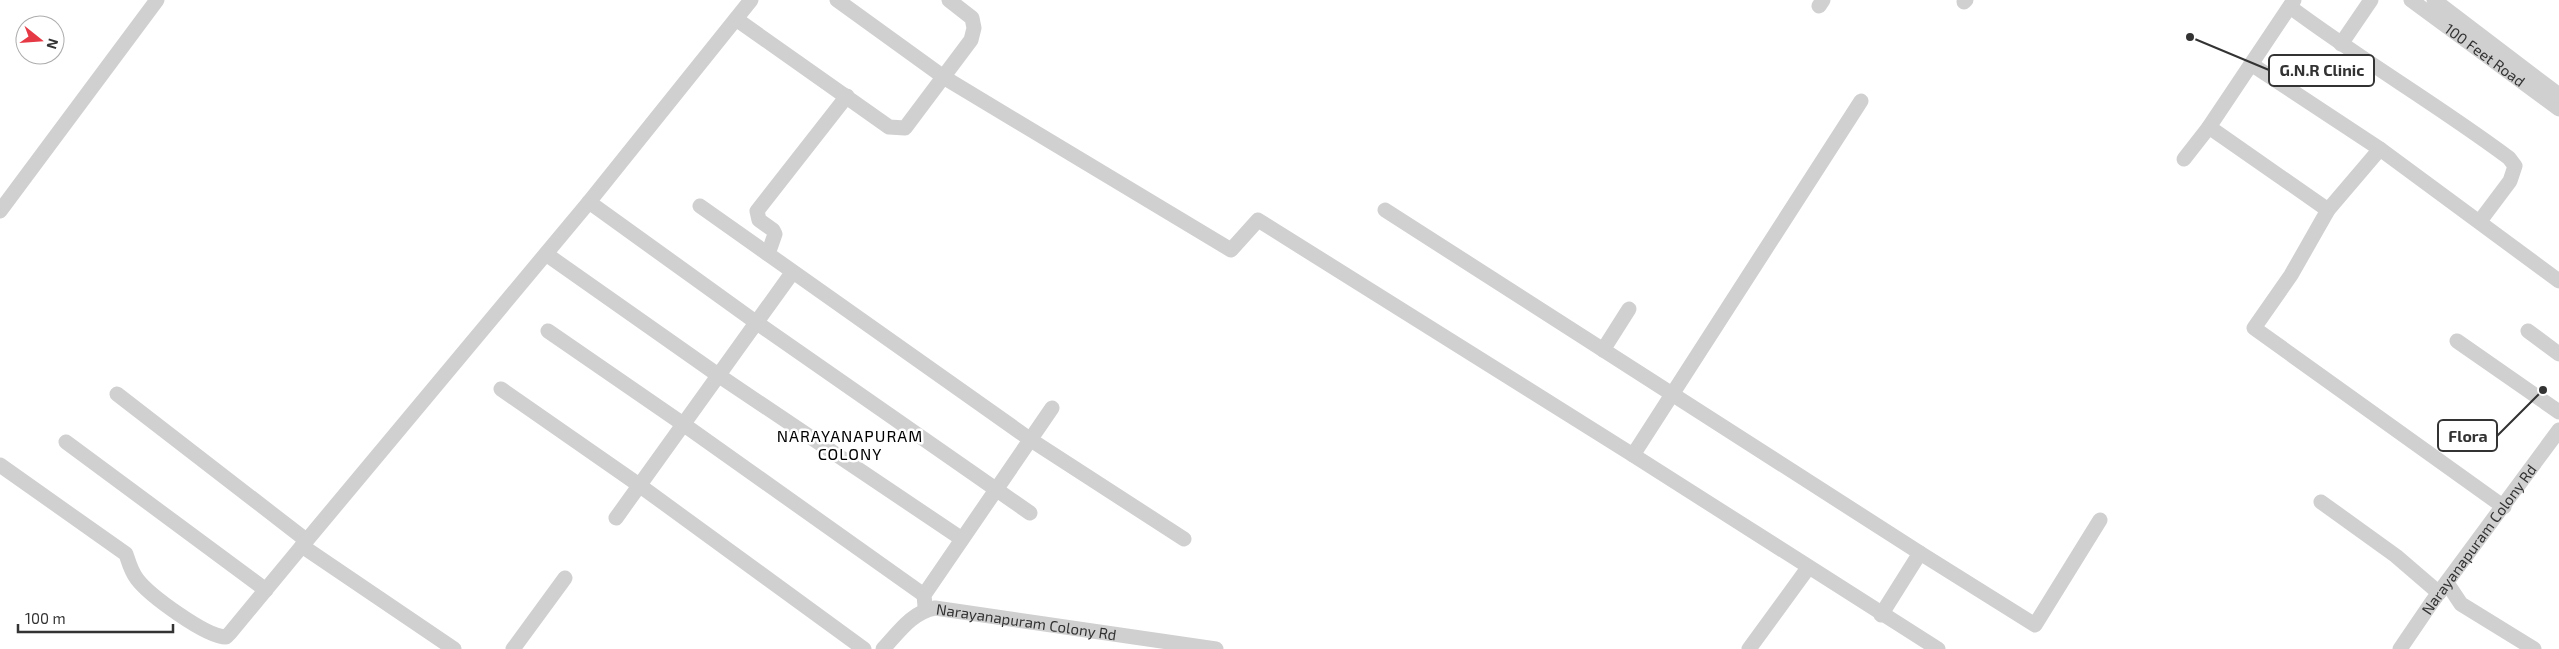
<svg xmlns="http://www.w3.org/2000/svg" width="2559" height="649" font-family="'Exo 2',sans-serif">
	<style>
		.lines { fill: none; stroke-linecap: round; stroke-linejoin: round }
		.minor { stroke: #d0d0d0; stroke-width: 15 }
		.labels { text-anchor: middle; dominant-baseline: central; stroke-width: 5; stroke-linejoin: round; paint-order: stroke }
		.street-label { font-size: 15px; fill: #333; stroke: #fff }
		.neighbourhood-label { font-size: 16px; letter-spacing: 1px; fill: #000; stroke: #fff }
		.leader { fill: none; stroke: #333; stroke-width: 2 }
		.callout-dot { fill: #333; stroke: #fff; stroke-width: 2 }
		.callout { fill: #fff; stroke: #333; stroke-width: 2 }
		.callout-label { font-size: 16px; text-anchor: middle; font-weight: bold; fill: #333 }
	</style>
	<rect width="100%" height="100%" fill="#fff"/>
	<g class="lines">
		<g class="minor">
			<polyline points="837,0 945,78 1231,250 1258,220 1633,455 1861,101"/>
			<polyline points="2294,0 2209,127 2328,210"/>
			<path id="s1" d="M2411,0L2559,109"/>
			<polyline points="2434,0 2559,95"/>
			<polyline points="1964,2 1966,0"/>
			<polyline points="1819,6 1823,0"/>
			<path d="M2290,7C2361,60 2438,105 2509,158L2515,166L2510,181L2480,221"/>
			<polyline points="736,19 889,127 905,128 971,40 974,28 972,18 949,0"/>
			<polyline points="2341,44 2371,0"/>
			<polyline points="2251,64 2380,149 2559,281"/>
			<polyline points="2380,149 2328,210 2291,275 2254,328 2504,507"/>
			<polyline points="2184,159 2209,127"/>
			<polyline points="589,202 757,323 1030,513"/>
			<polyline points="700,206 1031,440 1184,539"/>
			<polyline points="1385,210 1920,553 1881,615"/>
			<polyline points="0,211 157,0"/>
			<polyline points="546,254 718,375 962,539"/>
			<polyline points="768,254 775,234 773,230 759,220 757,211 847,96"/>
			<polyline points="548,331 683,424 924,595"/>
			<polyline points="2528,331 2559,354"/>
			<polyline points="2457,341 2559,412"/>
			<polyline points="1603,350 1629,309"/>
			<polyline points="501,389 639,485 864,649"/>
			<polyline points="117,394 306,540"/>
			<polyline points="66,442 266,590"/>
			<polyline points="1633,455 1938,649"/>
			<path d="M0,465L126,554C129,563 131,571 137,579C149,595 206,637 226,637L230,633L302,546"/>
			<polyline points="2321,502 2396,556 2439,593"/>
			<polyline points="616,518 792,273"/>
			<polyline points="1920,553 2035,625 2100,520"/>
			<polyline points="2447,583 2461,604 2534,649"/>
			<polyline points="925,606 924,595 1052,408"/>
			<polyline points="454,649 302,546 589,202 751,0"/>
			<polyline points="513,649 565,578"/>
			<path id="s2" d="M883,649C898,633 912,612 935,608L1216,649"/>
			<polyline points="1749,649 1808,568"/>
			<path id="s3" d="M2400,649L2432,602L2559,430"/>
		</g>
	</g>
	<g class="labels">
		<g class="street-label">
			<text stroke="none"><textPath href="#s1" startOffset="92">100 Feet Road</textPath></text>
			<text stroke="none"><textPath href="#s3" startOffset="135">Narayanapuram Colony Rd</textPath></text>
			<text stroke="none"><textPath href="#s2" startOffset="160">Narayanapuram Colony Rd</textPath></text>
		</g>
		<g class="neighbourhood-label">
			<text x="850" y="435">NARAYANAPURAM<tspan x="850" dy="18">COLONY</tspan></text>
		</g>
	</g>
	<path class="leader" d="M2190 37L2269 70M2543 390L2497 436"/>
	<g class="callout-dot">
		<circle cx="2190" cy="37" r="5"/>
		<circle cx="2543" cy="390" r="5"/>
	</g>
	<g class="callout">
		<rect x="2269" y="55" width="105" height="31" rx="5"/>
		<rect x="2438" y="420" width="59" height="31" rx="5"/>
	</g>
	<g class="callout-label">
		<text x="2322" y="76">G.N.R Clinic</text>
		<text x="2468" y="442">Flora</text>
	</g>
	<g transform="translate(40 40) rotate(107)"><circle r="24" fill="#ffffff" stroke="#adadad"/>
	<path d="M0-4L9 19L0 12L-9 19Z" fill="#e63946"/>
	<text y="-8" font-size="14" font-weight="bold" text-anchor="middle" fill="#333333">N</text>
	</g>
	<path d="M18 624v8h155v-8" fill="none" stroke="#333333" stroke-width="2.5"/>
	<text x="25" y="624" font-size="15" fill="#333333" stroke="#ffffff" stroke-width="4" paint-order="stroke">100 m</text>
</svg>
